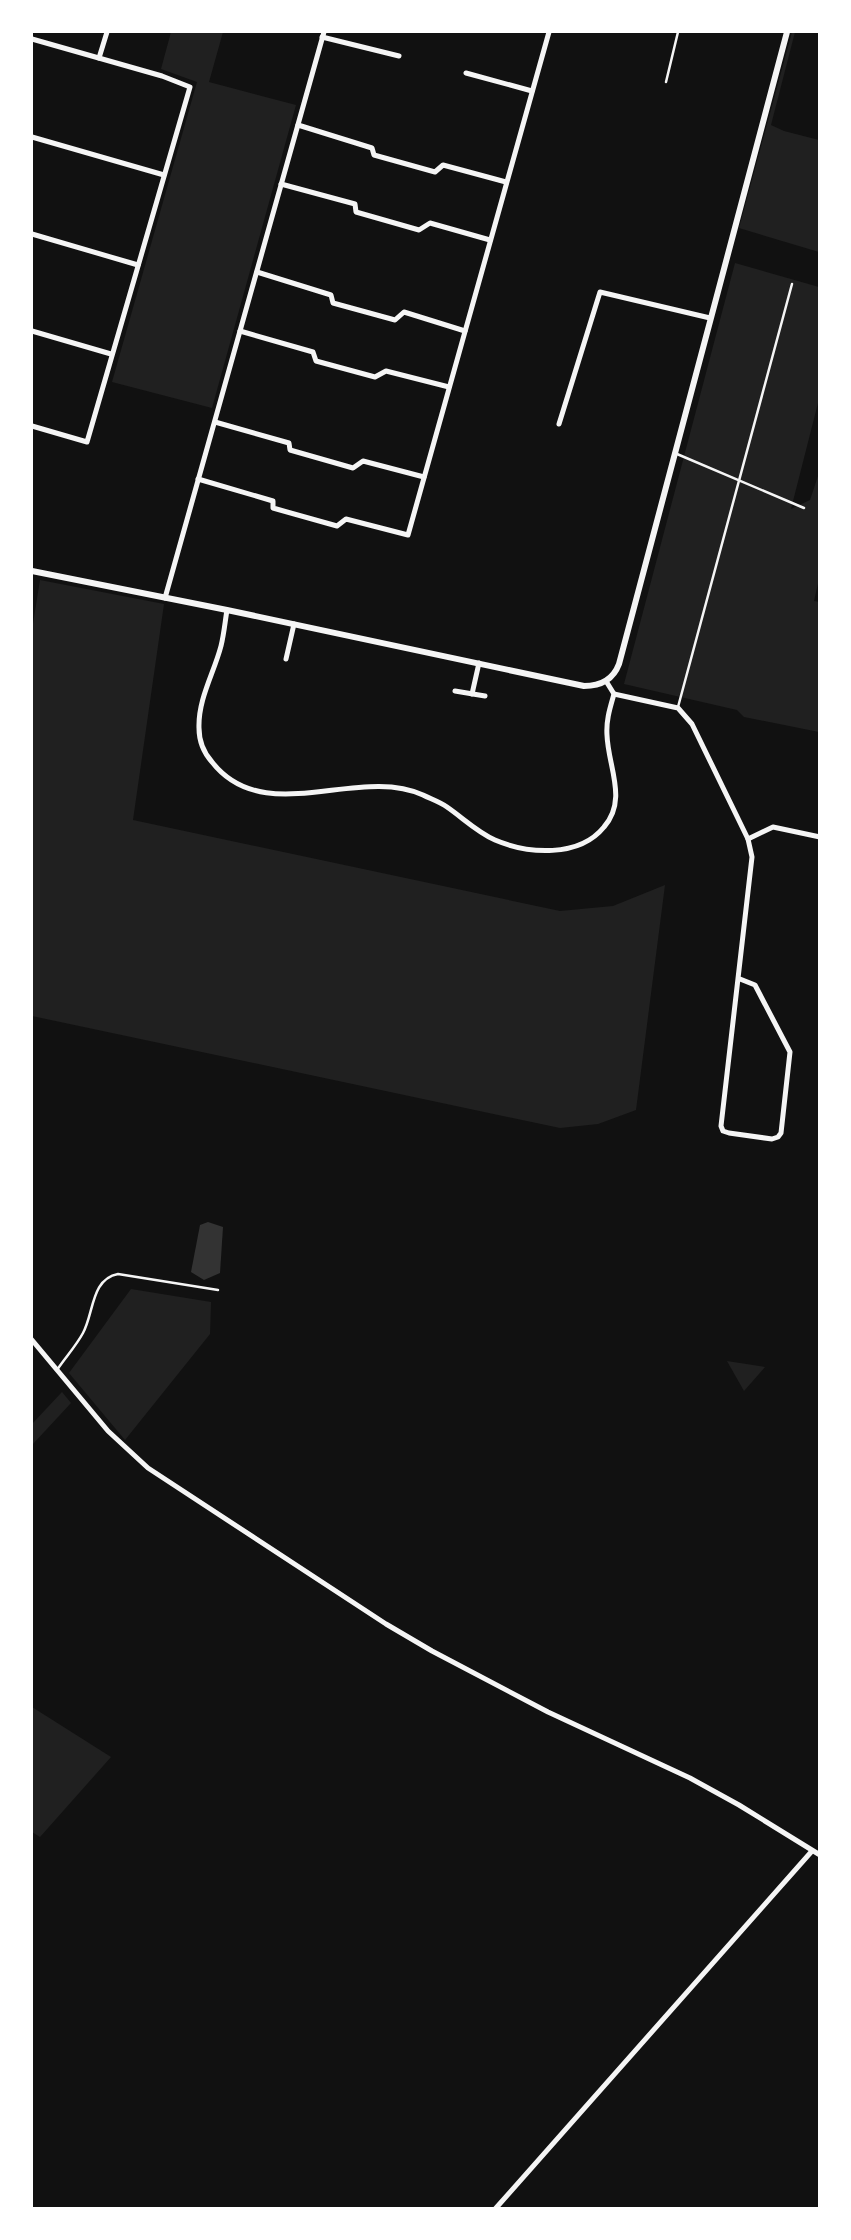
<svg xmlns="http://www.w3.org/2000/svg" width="851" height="2240" font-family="Overpass,sans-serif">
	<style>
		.green { fill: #202020 }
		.water { fill: #333 }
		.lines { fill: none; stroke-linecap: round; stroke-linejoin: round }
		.service { stroke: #f5f5f5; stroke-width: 2.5 }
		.minor { stroke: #f5f5f5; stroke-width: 5 }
		.tertiary { stroke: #f5f5f5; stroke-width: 6 }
	</style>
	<rect width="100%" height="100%" fill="#111"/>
	<g class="green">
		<polygon points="171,32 223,32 209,82 296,105 212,408 112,382 197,82 161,69"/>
		<polygon points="792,32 795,32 771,125 784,131 819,140 819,252 739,228"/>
		<polygon points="735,263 819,287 819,399 791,509 810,500 819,473 819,579 814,601 820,602 819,732 744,717 737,710 624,684"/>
		<polygon points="40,580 164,604 133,820 560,911 613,906 665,885 636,1110 598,1124 560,1128 32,1016 32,630"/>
		<polygon points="131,1289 211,1302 210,1334 125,1440 69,1373"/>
		<polygon points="727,1361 765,1367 744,1391"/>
		<polygon points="62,1392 71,1403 32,1445 32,1424"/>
		<polygon points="32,1707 111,1757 40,1837 32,1832"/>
	</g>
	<polygon class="water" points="208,1222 223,1227 220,1273 204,1280 191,1272 200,1225"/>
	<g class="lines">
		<g class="service">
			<polyline points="666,82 678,32"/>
			<polyline points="677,454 804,508"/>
			<polyline points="678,707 792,284"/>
			<path d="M57,1370C65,1358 76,1346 83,1333C94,1313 91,1279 118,1274L218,1290"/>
		</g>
		<g class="minor">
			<polyline points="322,37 399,56"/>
			<polyline points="32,39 162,76 190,87 87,442 32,426"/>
			<polyline points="99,58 107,32"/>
			<polyline points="466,73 532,91"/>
			<polyline points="298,125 372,148 374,155 435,172 443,165 506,182"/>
			<polyline points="32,137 164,175"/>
			<polyline points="281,184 355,204 356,212 419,230 430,223 490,240"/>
			<polyline points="32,234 138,265"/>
			<polyline points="257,272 331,295 333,303 395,320 404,312 465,331"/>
			<polyline points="32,331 111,354"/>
			<polyline points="240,331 313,352 316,361 375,377 386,371 449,387"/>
			<polyline points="215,422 289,443 290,450 353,468 363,461 424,477"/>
			<polyline points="559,424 600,292 710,318"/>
			<polyline points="198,479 273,501 273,508 337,526 346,519 408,535 549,32"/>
			<polyline points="165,598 324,32"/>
			<path d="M227,610C225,622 224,634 221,646C214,673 198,699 199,728C199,741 204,753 212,762C264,829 358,765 423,795C431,799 440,802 447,807C463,818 477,832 495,840C528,854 579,858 604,827C628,799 608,767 607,735C606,720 610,708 614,694L606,681"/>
			<polyline points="286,659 294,624"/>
			<polyline points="455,691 485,696"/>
			<polyline points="472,694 479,663"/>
			<polyline points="614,694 678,708 692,724 748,839 752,857 721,1126 723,1131 729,1133 772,1139 778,1137 781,1133 790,1052 755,985 740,979"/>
			<polyline points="748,839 773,827 820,837"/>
			<polyline points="32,1340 108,1431 148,1468 386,1624 432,1651 548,1712 690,1778 739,1805 820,1855"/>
			<polyline points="496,2208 812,1851"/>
		</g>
		<path class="tertiary" d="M32,571L227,610L584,686C601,686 613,680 619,664L787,32"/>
	</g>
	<rect width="851" height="2240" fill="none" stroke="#ffffff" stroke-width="66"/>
</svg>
